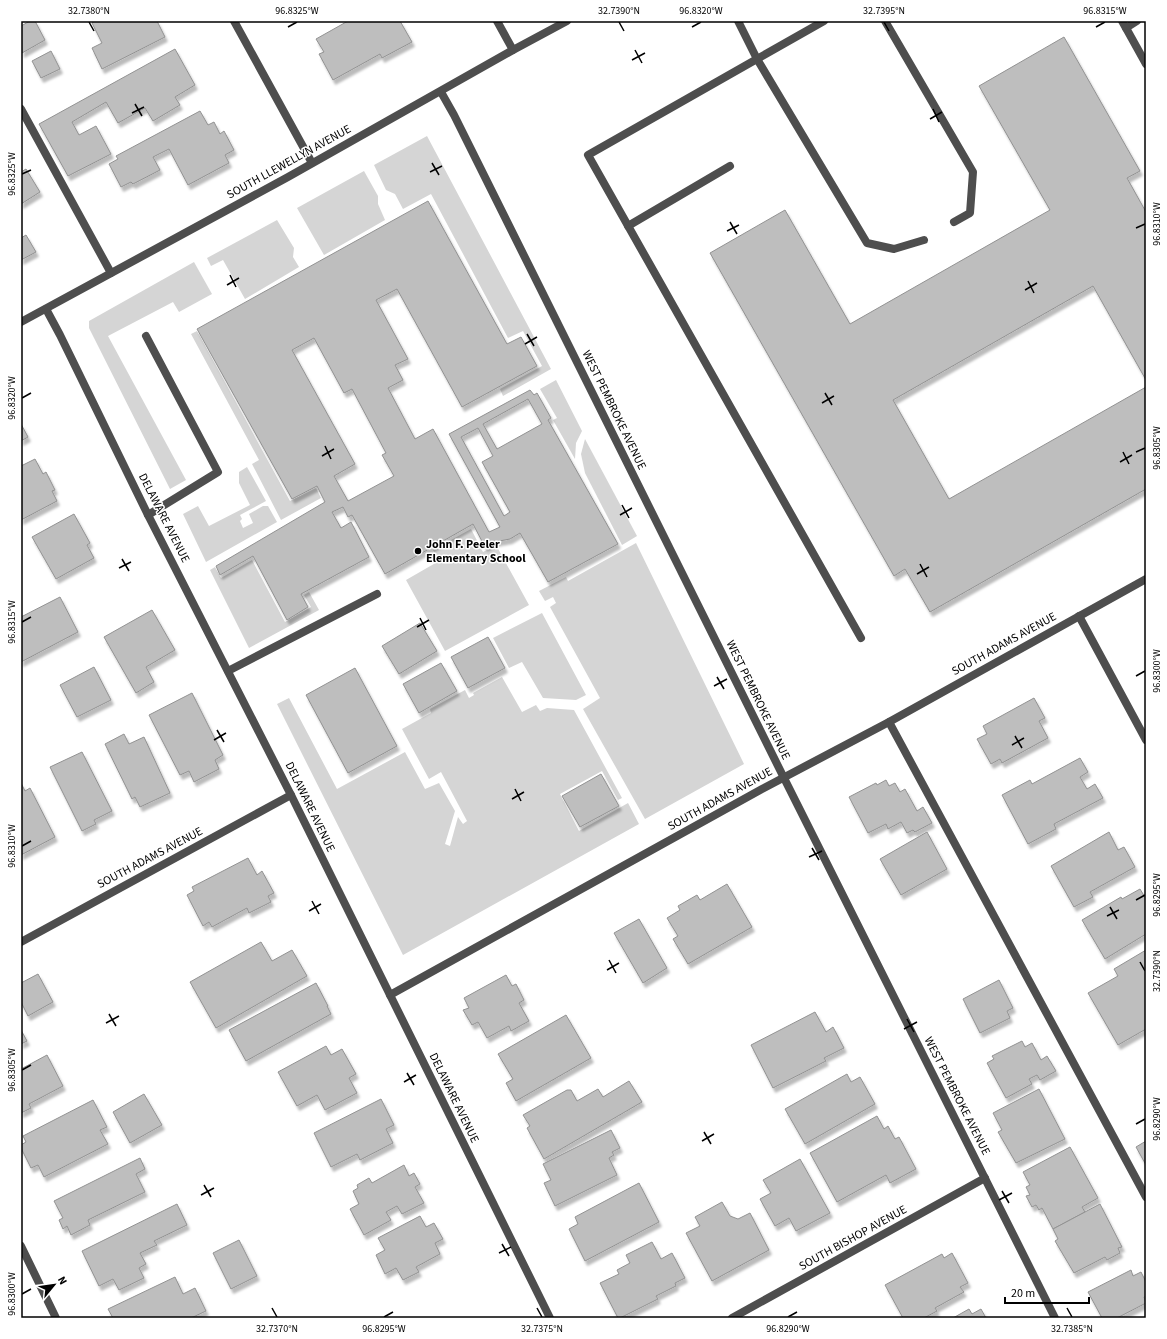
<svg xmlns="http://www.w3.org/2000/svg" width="1167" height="1339" font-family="'Source Sans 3',sans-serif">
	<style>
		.green { fill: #d5d5d5 }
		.building { fill: #bebebe; stroke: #929292; fill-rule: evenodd; filter: url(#shadow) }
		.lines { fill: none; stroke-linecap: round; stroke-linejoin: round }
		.service { stroke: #4e4e4e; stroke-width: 8 }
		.minor { stroke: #4e4e4e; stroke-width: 8 }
		.ticks { fill: none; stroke: #000; stroke-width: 1.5 }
		.poi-dot { fill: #000; stroke: #fff; stroke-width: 1.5 }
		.labels { text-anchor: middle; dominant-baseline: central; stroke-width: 3; stroke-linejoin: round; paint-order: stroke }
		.street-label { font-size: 12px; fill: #000; stroke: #fff }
		.poi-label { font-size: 12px; font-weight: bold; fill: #000; stroke: #fff; text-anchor: start }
		.neatline { fill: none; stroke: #000; stroke-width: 1.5 }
		.ticks-label { font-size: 10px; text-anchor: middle; fill: #000 }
	</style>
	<defs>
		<filter id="shadow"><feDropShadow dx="2.5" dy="4.5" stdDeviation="1" flood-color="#0004"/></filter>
	</defs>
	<rect width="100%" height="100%" fill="#fff"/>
	<g class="green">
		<polygon points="427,136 551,369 503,396 500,389 542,366 523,331 508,338 431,194 403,209 395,194 386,190 374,165"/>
		<polygon points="364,171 378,196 378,204 385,220 324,255 297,208"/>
		<polygon points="277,220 294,248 293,257 299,267 245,299 223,260 211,266 207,258"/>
		<polygon points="194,262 212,294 179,312 173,302 108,336 186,480 170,489 89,328 89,321"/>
		<polygon points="197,331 290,501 316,488 321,498 281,520 252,464 259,460 191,334"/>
		<polygon points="556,380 582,431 576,443 575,459 553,420 557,418 540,389"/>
		<polygon points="585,439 637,536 622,545 585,473 581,454"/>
		<polygon points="247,467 266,501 240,515 242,519 240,521 243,528 253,523 249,514 263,506 268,506 277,522 206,562 183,514 198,506 209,526 250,505 239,483 239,472"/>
		<polygon points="471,529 483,552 496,545 529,605 445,651 406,580 439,561 433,550"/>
		<polygon points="636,543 744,764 645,819 583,709 600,698 550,607 556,603 553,597 545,601 539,591 566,577 568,581"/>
		<polygon points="252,560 285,622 311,607 304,595 309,592 319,610 249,648 210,570 215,567 221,578"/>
		<polygon points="542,613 586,695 576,700 543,698 522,662 509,668 493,638"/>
		<polygon points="502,677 522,712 536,705 540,711 547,708 574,710 622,798 618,800 602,771 560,794 579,831 628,803 639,824 403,955 277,704 289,698 337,789 405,752 425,789 439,783 455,811 445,844 450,846 458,817 463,824 467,821 441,772 429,779 402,729 431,713 430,709 465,690 469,698 474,695 473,693"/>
	</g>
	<g class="building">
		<polygon points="30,21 35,21 45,40 22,53 21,26"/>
		<polygon points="95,21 157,21 165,37 102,69 92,48 102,43 92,23"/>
		<polygon points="348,21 400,21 412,42 382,58 380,54 333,80 319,54 324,52 316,39"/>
		<polygon points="1064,37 1140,171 1127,178 1146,212 1146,380 1093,286 893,400 949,499 1146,387 1146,489 930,612 905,569 894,576 710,253 785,210 850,324 1050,210 979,86"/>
		<polygon points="175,49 195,85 175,97 180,105 153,121 145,108 118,123 106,102 72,122 79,135 96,126 111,154 68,176 39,124"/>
		<polygon points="51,51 60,69 41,78 32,61"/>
		<polygon points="200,111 208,125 214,122 220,134 224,131 234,150 225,155 229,163 188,185 169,149 153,157 160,170 133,184 131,182 121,187 109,164 118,159 116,156"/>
		<polygon points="26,169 40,192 21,204 21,172"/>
		<path d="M428,201L507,344L521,337L537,366L462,407L397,289L376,300L408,359L395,365L403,380L388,388L415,439L433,429L489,532L500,527L449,434L530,390L534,395L537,393L551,418L548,420L618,544L548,582L520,533L510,539L494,542L485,547L473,524L385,574L352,515L348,517L343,507L332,512L341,528L351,522L369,557L301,594L308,607L287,620L253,556L220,575L216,566L325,502L317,486L292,499L197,329ZM314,338L344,393L352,389L386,453L382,455L394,476L348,501L334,476L355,464L292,350ZM528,399L542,424L497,449L483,424ZM478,428L493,456L482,462L510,512L504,516L461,437Z"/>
		<polygon points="26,235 36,252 21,260 21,238"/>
		<polygon points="21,424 28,437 21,441"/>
		<polygon points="35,459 43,474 46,472 55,490 52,491 57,501 21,520 21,466"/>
		<polygon points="74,514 90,543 87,545 94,558 56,579 32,537"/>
		<polygon points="60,597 78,632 21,662 21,617"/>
		<polygon points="152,610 175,650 146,667 154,682 136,693 104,637"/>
		<polygon points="420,623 437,651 399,674 382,646"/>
		<polygon points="488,637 505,668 468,688 451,657"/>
		<polygon points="441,663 457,691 419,713 403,684"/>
		<polygon points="94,667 111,700 77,717 60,685"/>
		<polygon points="355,668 397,746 348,773 306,695"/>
		<polygon points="192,693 223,755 215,760 219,769 194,782 189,771 180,775 149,715"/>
		<polygon points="1034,698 1045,718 1039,721 1048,738 1002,763 1000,759 991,764 977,739 987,734 983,726"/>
		<polygon points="124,734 129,744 144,737 170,793 140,807 135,797 132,799 105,744"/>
		<polygon points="82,752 112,811 94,820 96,824 82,831 50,767"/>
		<polygon points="1080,758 1088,772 1080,777 1087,789 1095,784 1103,798 1054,824 1056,829 1028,844 1002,795 1030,780 1032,784"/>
		<polygon points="601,774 619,806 580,827 562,796"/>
		<polygon points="886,780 889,786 895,783 900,792 905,789 917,811 923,807 932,823 915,832 913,830 907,833 901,822 888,829 886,824 868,833 849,797 876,783 877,785"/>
		<polygon points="21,783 25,791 30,788 55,837 21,855"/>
		<polygon points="927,832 947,869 901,895 880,859"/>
		<polygon points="1109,832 1118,850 1124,847 1135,867 1090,892 1093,897 1074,907 1051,866"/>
		<polygon points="248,858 257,875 262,871 274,893 268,896 271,902 249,913 247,908 212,927 209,922 203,926 187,895 194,891 192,887"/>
		<polygon points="727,884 752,927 688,964 673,939 678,936 667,918 680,910 678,906 697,895 700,900"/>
		<polygon points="1140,889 1146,899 1146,934 1105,959 1082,920 1121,897 1122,899"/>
		<polygon points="639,919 667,968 643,983 614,933"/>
		<polygon points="261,942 272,961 292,950 307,976 216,1028 190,982"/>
		<polygon points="1146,950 1146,1029 1118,1045 1088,993 1118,976 1114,969"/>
		<polygon points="38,974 53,1002 28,1016 21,1002 21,983"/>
		<polygon points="506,975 512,986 516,984 524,1000 519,1003 529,1021 511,1031 509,1026 487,1038 478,1022 472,1025 463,1010 469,1008 464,998"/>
		<polygon points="999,980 1013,1008 1007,1011 1010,1018 980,1033 963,999"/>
		<polygon points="316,983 328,1006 327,1006 331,1014 246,1061 229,1030"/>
		<polygon points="815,1012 826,1032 833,1027 844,1048 824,1058 826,1061 773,1088 751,1045"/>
		<polygon points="566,1015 591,1058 516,1101 506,1083 513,1079 498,1054"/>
		<polygon points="21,1030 27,1041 21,1044"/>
		<polygon points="1022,1041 1025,1047 1032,1043 1041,1060 1047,1056 1056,1071 1040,1080 1037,1075 1029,1079 1032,1084 1006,1098 987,1063 994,1059 992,1056"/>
		<polygon points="326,1046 331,1055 342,1049 356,1074 349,1078 357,1093 325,1110 317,1095 297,1106 278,1072"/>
		<polygon points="47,1055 63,1086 29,1104 31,1108 21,1113 21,1069"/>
		<polygon points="847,1074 851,1082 860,1077 875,1104 805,1144 785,1109"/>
		<polygon points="629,1081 642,1102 544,1159 527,1128 530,1126 523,1115 567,1090 571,1090 577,1101 598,1089 603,1097"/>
		<polygon points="1039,1089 1065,1139 1016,1163 998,1132 1002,1130 993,1113"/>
		<polygon points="144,1094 162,1125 130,1143 113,1112"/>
		<polygon points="381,1099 394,1125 386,1129 393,1143 360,1160 357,1154 331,1167 314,1133"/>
		<polygon points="93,1100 107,1127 100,1130 108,1144 44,1177 38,1165 31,1168 21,1148 21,1145 26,1142 23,1136"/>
		<polygon points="877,1116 884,1129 888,1126 895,1139 899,1137 916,1169 890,1183 886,1175 837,1202 810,1153"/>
		<polygon points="611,1130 620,1148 612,1152 614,1155 609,1158 617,1175 555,1206 544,1183 551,1180 543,1164"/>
		<polygon points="1146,1141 1146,1165 1136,1147"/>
		<polygon points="1070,1147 1098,1198 1082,1207 1085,1212 1053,1229 1042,1208 1039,1210 1036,1205 1032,1207 1026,1196 1030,1195 1026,1187 1030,1185 1023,1172"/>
		<polygon points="140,1158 145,1169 136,1174 145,1192 88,1220 90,1225 71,1235 67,1226 63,1229 59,1220 63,1218 54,1201"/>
		<polygon points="800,1159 830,1213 796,1231 789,1218 775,1226 760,1199 771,1193 763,1180"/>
		<polygon points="404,1165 409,1176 414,1173 420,1184 415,1187 424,1203 402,1214 397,1206 386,1212 391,1220 364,1235 350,1209 359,1204 353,1191 358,1188 357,1185 369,1178 372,1183"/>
		<polygon points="639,1183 659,1222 585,1261 569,1229 578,1224 575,1217"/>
		<polygon points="722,1202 730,1216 738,1219 750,1213 769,1250 712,1281 686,1233 700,1226 695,1217"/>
		<polygon points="177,1204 187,1225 154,1241 157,1245 140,1253 146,1264 139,1268 144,1278 119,1290 113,1279 99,1286 82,1251"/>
		<polygon points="1100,1204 1122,1247 1118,1248 1120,1253 1107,1260 1105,1257 1074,1273 1055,1241 1058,1239 1053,1229"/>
		<polygon points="420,1216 426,1227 434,1223 443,1239 435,1243 440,1254 416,1267 419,1272 403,1280 396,1268 385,1274 376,1255 385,1250 378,1238"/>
		<polygon points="239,1240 257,1276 231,1289 213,1253"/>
		<polygon points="652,1242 661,1259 672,1253 685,1278 675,1283 676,1286 656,1296 658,1299 620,1318 618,1318 600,1283 619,1274 617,1270 630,1263 626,1255"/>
		<polygon points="952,1253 968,1283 960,1287 964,1292 935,1308 937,1311 924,1318 903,1318 885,1285 942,1254 944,1258"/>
		<polygon points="1131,1270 1133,1276 1141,1272 1146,1282 1146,1296 1144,1297 1146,1303 1117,1318 1102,1318 1088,1292"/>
		<polygon points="175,1277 183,1294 195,1288 206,1311 191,1318 113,1318 108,1309"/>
		<polygon points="969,1309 972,1314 981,1309 986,1318 953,1318"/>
	</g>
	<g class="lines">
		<g class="service">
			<polyline points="497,21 513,50"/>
			<polyline points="738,21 757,59 824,21"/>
			<polyline points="885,21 973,172 970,213 954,222"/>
			<polyline points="1122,21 1126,28 1137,21"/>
			<polyline points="1126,28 1146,64"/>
			<polyline points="21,109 111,273"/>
			<polyline points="628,226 730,166"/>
			<polyline points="146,336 218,472 148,515"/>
			<polyline points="861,638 588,155 757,59 867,243 894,249 924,240"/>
			<polyline points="228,671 377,594"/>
			<polyline points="889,722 1146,1197"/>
		</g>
		<g class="minor">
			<polyline points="234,21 312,163"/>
			<polyline points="441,92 454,115 784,778 1055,1318"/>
			<polyline points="46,309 60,335 148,515 291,795 550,1318"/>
			<polyline points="21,322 288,177 513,50 567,21"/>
			<polyline points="1079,616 1146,740"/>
			<polyline points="21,942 291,795"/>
			<polyline points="390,995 762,789 889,722 1146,579"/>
			<polyline points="21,1246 56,1318"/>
			<polyline points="732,1318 985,1178"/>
		</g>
	</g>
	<path class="ticks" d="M89,22L94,31M619,22L624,31M884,22L889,31M288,27L297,22M692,27L701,22M1096,27L1105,22M635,50L642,63M632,60L645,53M135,104L142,116M933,109L939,122M132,113L144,107M930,119L942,112M432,163L439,175M430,172L442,166M22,174L31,170M730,222L737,234M1136,228L1145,224M727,231L739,225M230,275L236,287M1028,281L1034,293M227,285L239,278M1025,290L1037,283M527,334L534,346M525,344L537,337M825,393L832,405M22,398L31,393M822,403L834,396M325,446L331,459M1123,452L1129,464M1136,452L1145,448M322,456L334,449M1120,462L1132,455M622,505L629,518M620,515L632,508M122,559L129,571M920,564L927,577M119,568L131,562M917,574L929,567M420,618L426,630M22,622L31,617M417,627L429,620M1136,676L1145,671M717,677L724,689M714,686L727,679M217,730L224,742M1015,736L1022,748M214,740L226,733M1012,745L1024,738M515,789L521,801M512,799L524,792M22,846L31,841M812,848L819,860M809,857L822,851M1136,900L1145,895M312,901L319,914M1110,907L1117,919M309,911L321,904M1107,916L1119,910M609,960L616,973M1140,962L1145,971M607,970L619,963M109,1014L116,1026M907,1019L914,1032M106,1023L119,1016M904,1029L917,1022M22,1070L31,1065M407,1073L414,1085M404,1082L416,1075M1136,1124L1145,1119M704,1132L711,1144M702,1141L714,1134M204,1185L211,1197M1002,1191L1009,1203M201,1195L214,1188M999,1200L1012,1193M502,1244L509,1256M499,1253L511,1247M22,1294L31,1289M272,1308L277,1317M537,1308L542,1317M1067,1308L1072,1317M384,1317L393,1312M788,1317L797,1312"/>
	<circle class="poi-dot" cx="418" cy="551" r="4"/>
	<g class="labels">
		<g class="street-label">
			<text transform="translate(289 162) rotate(-29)">SOUTH LLEWELLYN AVENUE</text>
			<text transform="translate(614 410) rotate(64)">WEST PEMBROKE AVENUE</text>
			<text transform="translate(164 518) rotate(63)">DELAWARE AVENUE</text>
			<text transform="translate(1004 644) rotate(-29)">SOUTH ADAMS AVENUE</text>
			<text transform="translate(758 700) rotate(64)">WEST PEMBROKE AVENUE</text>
			<text transform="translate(720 799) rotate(-29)">SOUTH ADAMS AVENUE</text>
			<text transform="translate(310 807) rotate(64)">DELAWARE AVENUE</text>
			<text transform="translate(150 858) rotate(-28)">SOUTH ADAMS AVENUE</text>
			<text transform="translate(957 1096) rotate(63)">WEST PEMBROKE AVENUE</text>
			<text transform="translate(454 1098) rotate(64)">DELAWARE AVENUE</text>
			<text transform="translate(853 1238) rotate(-29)">SOUTH BISHOP AVENUE</text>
		</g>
		<g class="poi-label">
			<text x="426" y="544">John F. Peeler<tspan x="426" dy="14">Elementary School</tspan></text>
		</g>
	</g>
	<rect width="1167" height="1339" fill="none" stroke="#ffffff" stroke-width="44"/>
	<g transform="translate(54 1285) rotate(61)" stroke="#ffffff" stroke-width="3" paint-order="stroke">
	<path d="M0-3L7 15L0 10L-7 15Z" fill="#000000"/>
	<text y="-6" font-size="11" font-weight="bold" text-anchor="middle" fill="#000000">N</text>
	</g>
	<path d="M1005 1297v6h84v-6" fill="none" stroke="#000000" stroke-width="2"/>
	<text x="1011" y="1297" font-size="12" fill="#000000" stroke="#ffffff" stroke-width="3" paint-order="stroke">20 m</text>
	<rect x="22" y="22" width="1123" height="1295" class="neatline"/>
	<g class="ticks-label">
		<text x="89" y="14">32.7380°N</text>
		<text x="297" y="14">96.8325°W</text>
		<text x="619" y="14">32.7390°N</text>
		<text x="701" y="14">96.8320°W</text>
		<text x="884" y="14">32.7395°N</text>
		<text x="1105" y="14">96.8315°W</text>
		<text transform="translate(11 174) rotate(-90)" y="4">96.8325°W</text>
		<text transform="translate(1156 224) rotate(-90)" y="4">96.8310°W</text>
		<text transform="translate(11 398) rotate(-90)" y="4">96.8320°W</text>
		<text transform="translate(1156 448) rotate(-90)" y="4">96.8305°W</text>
		<text transform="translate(11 622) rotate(-90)" y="4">96.8315°W</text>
		<text transform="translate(1156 671) rotate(-90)" y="4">96.8300°W</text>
		<text transform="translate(11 846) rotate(-90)" y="4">96.8310°W</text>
		<text transform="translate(1156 895) rotate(-90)" y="4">96.8295°W</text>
		<text transform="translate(1156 971) rotate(-90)" y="4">32.7390°N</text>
		<text transform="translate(11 1070) rotate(-90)" y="4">96.8305°W</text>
		<text transform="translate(1156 1119) rotate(-90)" y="4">96.8290°W</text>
		<text transform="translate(11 1294) rotate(-90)" y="4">96.8300°W</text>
		<text x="277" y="1332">32.7370°N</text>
		<text x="384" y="1332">96.8295°W</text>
		<text x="542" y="1332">32.7375°N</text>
		<text x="788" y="1332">96.8290°W</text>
		<text x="1072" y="1332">32.7385°N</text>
	</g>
</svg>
